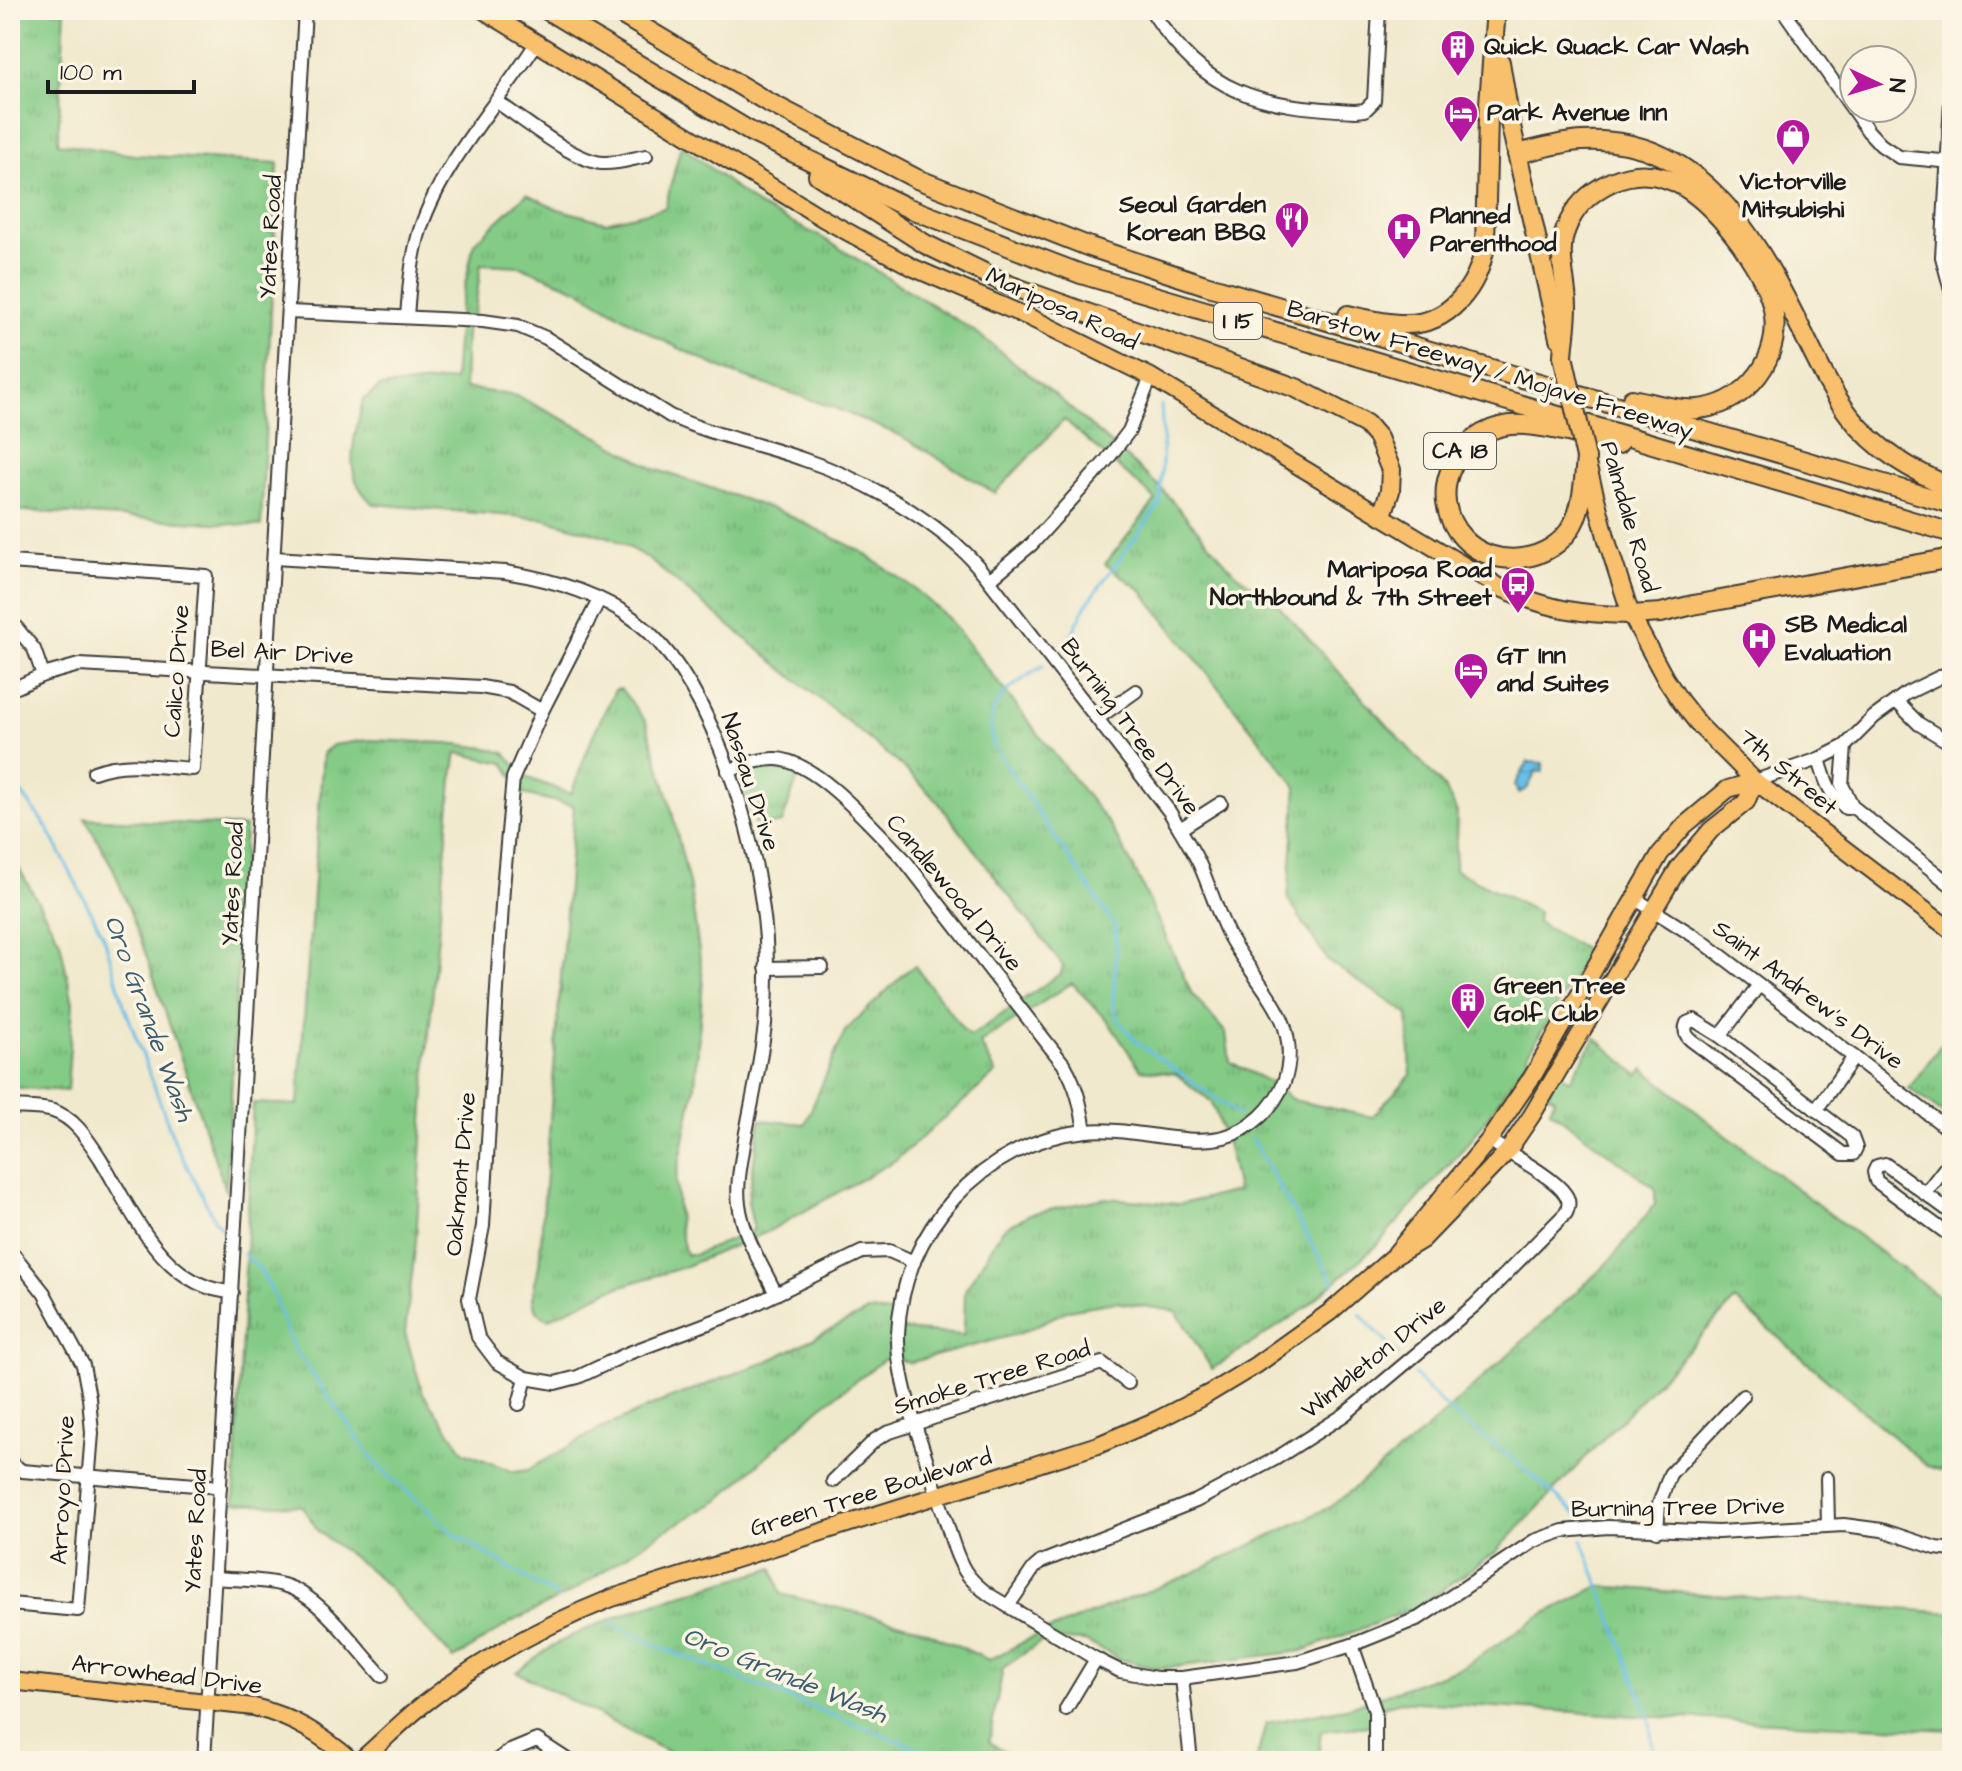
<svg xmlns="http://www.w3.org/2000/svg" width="1962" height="1771" font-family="'Architects Daughter',sans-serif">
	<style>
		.grass { fill: url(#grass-tufts); stroke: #507451; stroke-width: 2; fill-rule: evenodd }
		.water { fill: url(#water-waves); stroke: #436e82; stroke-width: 2 }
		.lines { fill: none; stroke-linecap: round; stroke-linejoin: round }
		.stream { stroke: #6abfe7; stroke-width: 3 }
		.minor-casing { stroke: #3c3b37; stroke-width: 16 }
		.major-casing { stroke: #3c3b37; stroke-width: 20 }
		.highway-casing { stroke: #3c3b37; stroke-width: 22 }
		.minor { stroke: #fff; stroke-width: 12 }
		.major { stroke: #f8bf6c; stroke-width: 16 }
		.highway { stroke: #f8bf6c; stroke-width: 18 }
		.highway-bridge-casing { stroke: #3c3b37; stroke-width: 22; stroke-linecap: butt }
		.highway-bridge { stroke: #f8bf6c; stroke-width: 18 }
		.labels { text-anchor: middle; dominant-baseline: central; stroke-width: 7; stroke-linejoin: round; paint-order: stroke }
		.shield { fill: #fcf5e5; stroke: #5f5d58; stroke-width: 2 }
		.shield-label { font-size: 22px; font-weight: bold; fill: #1c1c1c }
		.poi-label { font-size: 24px; font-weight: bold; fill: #1c1c1c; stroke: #fcf5e5; text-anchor: start }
		.street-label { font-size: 24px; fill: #1c1c1c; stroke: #fcf5e5 }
		.water-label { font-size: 26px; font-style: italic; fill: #3b5d6d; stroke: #fcf5e5 }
	</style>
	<defs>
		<pattern id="grass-tufts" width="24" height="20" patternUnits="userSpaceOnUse" patternTransform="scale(2)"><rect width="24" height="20" fill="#84cb86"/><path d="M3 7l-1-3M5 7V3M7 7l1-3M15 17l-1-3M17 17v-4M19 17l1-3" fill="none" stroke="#71ae73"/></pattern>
		<pattern id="water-waves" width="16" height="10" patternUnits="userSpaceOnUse" patternTransform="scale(2)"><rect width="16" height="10" fill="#6abfe7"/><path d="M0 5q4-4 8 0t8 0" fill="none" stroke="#569aba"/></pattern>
	</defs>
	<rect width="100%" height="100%" fill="#fcf5e5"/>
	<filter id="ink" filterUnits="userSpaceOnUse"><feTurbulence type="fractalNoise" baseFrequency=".0125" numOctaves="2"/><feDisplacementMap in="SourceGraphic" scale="16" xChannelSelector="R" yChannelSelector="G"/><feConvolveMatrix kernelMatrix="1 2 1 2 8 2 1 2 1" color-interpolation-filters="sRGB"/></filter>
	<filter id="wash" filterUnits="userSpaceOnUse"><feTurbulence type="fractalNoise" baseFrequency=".006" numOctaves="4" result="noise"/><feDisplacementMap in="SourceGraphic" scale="32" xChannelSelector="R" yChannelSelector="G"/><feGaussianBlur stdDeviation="1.8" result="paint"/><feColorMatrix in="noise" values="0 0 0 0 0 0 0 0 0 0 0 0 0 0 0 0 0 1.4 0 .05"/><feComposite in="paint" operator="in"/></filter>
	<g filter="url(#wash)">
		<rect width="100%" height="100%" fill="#f1e9cd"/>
		<g class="grass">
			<polygon points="10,10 65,10 58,143 134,155 278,163 261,526 10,510"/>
			<path d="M681,145L758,206L821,237L973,330L1053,393L1161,488L1235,573L1277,604L1445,788L1457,812L1455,870L1538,912L1537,922L1589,952L1527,1056L1570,1080L1596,1038L1638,1075L1644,1069L1719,1130L1941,1298L1952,1310V1474L1927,1466L1735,1300L1495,1553L1416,1608L1302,1651L1157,1669L1120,1659L1085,1641L1045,1639L1003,1668L989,1742L1021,1761H685L517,1672C530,1662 544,1651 558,1643C625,1608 700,1589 773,1568L781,1594L917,1627L989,1660L1037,1635L1189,1575L1332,1506L1426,1430L1609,1262L1655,1204V1188L1550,1110L1555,1098L1515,1077L1472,1139L1378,1244L1303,1310L1212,1369L1176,1311L1115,1302L1068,1310L1021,1333L909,1363L889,1356L819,1408L718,1501L659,1534L569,1594L513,1621L454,1659L376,1575L319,1532L302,1506L234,1503L253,1103L298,1105L323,753L333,745L367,740L448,743L487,748L505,753L525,777L571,794L593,735L615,690L621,689L646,722L668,795L690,888L703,980L695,1085L676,1180L679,1227L686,1255H694L754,1230L748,1202L760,1120L805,1124L845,1031L907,971L915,966L966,1033L971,1036L1061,973L1063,966L937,801L903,767L647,558L612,538L545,519L374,504C339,476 355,439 363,400L380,387L454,380L460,308L474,243L527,194L558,209L605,222L665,208ZM481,264L520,266L577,289L656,337L729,372L835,408L901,436L995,493L1064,420L1156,500L1105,564L1141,590L1297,787L1288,899L1328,961L1408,1014L1411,1075L1372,1117L1293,1100L1270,1082L1230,1062L1226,1033L1192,994L1134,868L1109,824L947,617L916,590L861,551L784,513L655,469L597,436L517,396L464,388L466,331L475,310ZM457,753L504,763L524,794L574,806L539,1265C535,1287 524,1308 548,1319L609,1290L681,1268L767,1232L896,1160L996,1073L980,1043L1072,983L1109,1023L1141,1070L1176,1074L1212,1103L1228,1147L1237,1191L1180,1204L1105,1198L1030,1214L1003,1229L965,1290L964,1335L891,1329V1313L868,1311L766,1362L663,1401L598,1430L528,1470L514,1472L464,1452L423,1393L405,1333L416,1241L427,1056L452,781Z"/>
			<polygon points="781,768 799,774 782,823 756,827 743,784 744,775 759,769"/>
			<polygon points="85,818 245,827 226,1192 143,946 114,870"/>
			<polygon points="10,852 60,941 73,1003 67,1091 10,1087"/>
			<polygon points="1941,1045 1952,1053 1952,1120 1909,1088"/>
			<polygon points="1599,1586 1952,1613 1952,1730 1636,1716 1401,1701 1386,1705 1368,1726 1321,1731 1318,1761 1256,1761 1266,1723 1350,1707 1463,1667 1538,1617"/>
		</g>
		<polygon class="water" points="1528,762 1543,763 1543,772 1536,772 1527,789 1519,793 1515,785"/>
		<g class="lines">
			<g class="stream">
				<polyline points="1141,229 1150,246"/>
				<polyline points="1064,651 1086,605 1160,504 1163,443 1161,405"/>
				<path d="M1043,666C1010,687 981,703 994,747L1115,926L1116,949L1113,1005L1119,1021L1138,1043L1239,1115"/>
				<polyline points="10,777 48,829 104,937 124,1005 176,1145 216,1222 224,1232"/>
				<polyline points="1252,1139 1334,1283"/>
				<polyline points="244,1254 260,1270 269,1285 293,1347 377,1465 454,1534 559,1598"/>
				<polyline points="1360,1314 1398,1355"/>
				<path d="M1415,1375C1439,1407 1474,1428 1506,1453C1530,1473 1554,1495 1578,1515"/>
				<polyline points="1582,1540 1649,1718 1655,1761"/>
				<polyline points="608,1622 665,1649 949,1761"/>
			</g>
		</g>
	</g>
	<g filter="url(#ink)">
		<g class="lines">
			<g class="minor-casing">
				<g id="minor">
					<path d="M1151,10C1206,96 1260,106 1355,111L1365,110L1374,101L1379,10"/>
					<polyline points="1783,10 1868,131 1881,145 1899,157 1952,162"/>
					<polyline points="1952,84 1942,257 1952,294"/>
					<path d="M497,102C523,119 572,160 602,163C617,164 631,159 646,156"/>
					<path d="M289,312L483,321L518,326L546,338L670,416C714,436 761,444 805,460C857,477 919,511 960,548C971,557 980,569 989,580L1169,811C1179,828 1190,845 1199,863C1210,887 1217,912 1229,936C1243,963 1278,1002 1285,1028C1290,1045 1290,1065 1284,1082C1274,1108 1251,1130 1224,1137C1184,1147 1129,1126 1086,1131C983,1141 901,1232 898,1334C897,1368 908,1403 918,1434C928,1463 936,1492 946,1521C951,1538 956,1556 965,1571C972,1582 981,1589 991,1596L1096,1659L1120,1671L1156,1678H1182L1297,1662L1352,1645L1419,1618L1534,1541L1563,1531L1608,1527L1718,1532L1844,1525L1882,1530L1936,1548L1952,1550"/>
					<path d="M407,317C409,290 411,263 418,237C437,168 499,103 537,42"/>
					<path d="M274,558L505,572C549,579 598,592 635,620C707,675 750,816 762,903C768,941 768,985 765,1024C761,1062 752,1100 745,1138C742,1159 736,1183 739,1204C743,1236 762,1265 776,1294"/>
					<path d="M10,562L206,576L193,769C160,767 125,760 94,772"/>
					<polyline points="989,580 1032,544 1106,461 1129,431 1151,377"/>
					<polyline points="599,600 542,711 513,778 503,888 483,1226 469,1299 478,1337 497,1362 526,1378 555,1383 578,1377 629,1353 743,1310 862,1252 889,1251 914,1262"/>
					<polyline points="10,620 34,649 43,675"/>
					<polyline points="17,687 43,675 79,665 481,687 509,692 542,711"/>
					<polyline points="1896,701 1919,724 1952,744"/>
					<polyline points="1098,718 1136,691"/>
					<polyline points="1845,746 1842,785 1853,807"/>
					<path d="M1819,759C1825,780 1829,794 1846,808L1853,807L1952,886"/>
					<path d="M728,771C744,765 760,758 777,759C818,762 874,829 903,858L1065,1066C1077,1087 1081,1106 1085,1131"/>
					<polyline points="1755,781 1819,759 1845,746 1874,717 1907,693 1952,671"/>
					<polyline points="1180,829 1221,803"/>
					<polyline points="1634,898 1702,941 1952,1132"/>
					<polyline points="766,968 822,967"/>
					<path d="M1694,1020L1720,1036L1852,1137L1856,1148L1853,1154H1843L1691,1040C1685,1035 1684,1030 1687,1023Z"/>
					<polyline points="1720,1036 1759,985"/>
					<path d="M10,1107C23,1108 40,1107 53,1111C75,1118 88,1140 100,1158C131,1209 163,1288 232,1292"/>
					<polyline points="1816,1110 1854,1057"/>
					<polyline points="1925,1194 1952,1159"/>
					<polyline points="1952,1213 1885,1164 1877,1166 1874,1172 1876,1181 1952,1237"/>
					<polyline points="10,1250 44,1293 83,1365 89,1397 92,1433 78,1610 10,1604"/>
					<polyline points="519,1404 526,1378"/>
					<polyline points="10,1462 22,1471 220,1487"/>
					<polyline points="1827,1478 1828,1525"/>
					<polyline points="833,1481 875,1440 887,1433 1102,1363 1128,1383"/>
					<polyline points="1657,1531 1659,1504 1670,1474 1743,1396"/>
					<path d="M215,1578C237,1580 262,1579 283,1585C320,1595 356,1648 382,1676"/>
					<path d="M1008,1606L1034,1568L1041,1562L1196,1501L1275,1459L1344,1415L1475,1305L1566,1213C1569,1206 1570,1201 1565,1194C1554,1177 1508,1153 1489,1140"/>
					<polyline points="1352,1645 1375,1711 1375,1761"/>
					<polyline points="1182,1678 1191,1761"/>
					<polyline points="1066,1709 1096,1659"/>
					<polyline points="204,1761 305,10"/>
					<polyline points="496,1761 508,1752 537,1740 569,1761"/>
				</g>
			</g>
			<g class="major-casing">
				<g id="major">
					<path d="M483,10L824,219L914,268L1033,319L1151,377L1503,589C1547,609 1583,615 1631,615"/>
					<polyline points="1587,464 1608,544 1631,615 1665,678 1681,702 1700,726 1755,781 1952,931"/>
					<polyline points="1396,1253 1489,1140 1534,1074 1660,854 1685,825 1728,789 1755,781"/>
					<path d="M10,1681L254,1707C293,1717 322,1735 352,1761"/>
					<path d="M360,1761C382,1742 402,1721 425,1703C481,1659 545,1625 612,1598L1098,1445L1159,1419L1208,1394L1256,1365L1330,1312L1392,1258L1422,1240L1507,1152L1532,1115L1678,869L1711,830L1746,802L1755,781"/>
				</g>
			</g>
			<g class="highway-casing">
				<g id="highway">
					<polyline points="547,10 751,132 906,207 1081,274 1952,533"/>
					<polyline points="614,10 766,101 917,179 1090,247 1205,285 1952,504"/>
					<polyline points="1500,62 1510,122 1559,338"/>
					<path d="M1517,154C1538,149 1560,142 1582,141C1696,134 1752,231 1796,319C1813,352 1827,386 1849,415C1877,451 1911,470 1952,488"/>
					<polyline points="818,175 925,244 1009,285 1296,388 1366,424 1378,438 1391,470 1390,491 1382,515"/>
					<path d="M1348,315C1366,319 1385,324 1403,324C1449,326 1479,286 1485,245L1488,117L1495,22"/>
					<path d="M1563,356C1564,340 1567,324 1567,307C1567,282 1556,253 1566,229C1574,207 1590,192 1611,182C1667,156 1711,203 1741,244C1755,265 1771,289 1774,315C1777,340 1769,364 1752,382C1738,397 1719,407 1698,409C1677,411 1654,403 1632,399"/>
					<path d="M1586,458C1584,480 1583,505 1573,524C1553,563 1493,571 1463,538C1424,496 1455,431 1510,425C1539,422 1588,438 1618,444"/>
					<polyline points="1631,615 1661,613 1693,605 1952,558"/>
				</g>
			</g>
			<use href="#minor" class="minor"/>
			<use href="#major" class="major"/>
			<use href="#highway" class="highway"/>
			<g class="highway-bridge-casing">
				<polyline id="highway-bridge" points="1563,356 1586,458"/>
			</g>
			<use href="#highway-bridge" class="highway-bridge"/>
		</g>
	</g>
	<defs>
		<g id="building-pin" transform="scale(1.8)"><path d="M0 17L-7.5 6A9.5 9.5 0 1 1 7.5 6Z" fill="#b5179e" stroke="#fcf5e5"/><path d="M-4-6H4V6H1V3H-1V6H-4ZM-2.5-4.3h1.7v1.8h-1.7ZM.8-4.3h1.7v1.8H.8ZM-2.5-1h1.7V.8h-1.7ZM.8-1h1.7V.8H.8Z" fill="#fff"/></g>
		<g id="hotel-pin" transform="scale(1.8)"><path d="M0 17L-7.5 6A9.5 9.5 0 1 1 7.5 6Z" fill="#b5179e" stroke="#fcf5e5"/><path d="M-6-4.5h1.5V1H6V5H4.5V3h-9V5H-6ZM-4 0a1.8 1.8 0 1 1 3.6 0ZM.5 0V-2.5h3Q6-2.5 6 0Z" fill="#fff"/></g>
		<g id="shop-pin" transform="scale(1.8)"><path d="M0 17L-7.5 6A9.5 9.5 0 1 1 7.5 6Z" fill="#b5179e" stroke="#fcf5e5"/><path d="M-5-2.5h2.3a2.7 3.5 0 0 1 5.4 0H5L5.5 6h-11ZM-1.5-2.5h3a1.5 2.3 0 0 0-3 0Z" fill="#fff"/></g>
		<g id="restaurant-pin" transform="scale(1.8)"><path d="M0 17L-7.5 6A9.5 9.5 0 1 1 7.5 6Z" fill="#b5179e" stroke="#fcf5e5"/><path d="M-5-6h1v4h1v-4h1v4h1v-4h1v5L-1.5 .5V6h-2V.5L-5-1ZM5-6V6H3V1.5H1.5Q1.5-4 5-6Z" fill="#fff"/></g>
		<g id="hospital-pin" transform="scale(1.8)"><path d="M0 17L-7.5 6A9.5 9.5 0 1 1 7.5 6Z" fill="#b5179e" stroke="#fcf5e5"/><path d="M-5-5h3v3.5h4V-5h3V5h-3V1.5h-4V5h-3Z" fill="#fff"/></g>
		<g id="bus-pin" transform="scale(1.8)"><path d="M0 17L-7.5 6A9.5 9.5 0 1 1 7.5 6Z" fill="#b5179e" stroke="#fcf5e5"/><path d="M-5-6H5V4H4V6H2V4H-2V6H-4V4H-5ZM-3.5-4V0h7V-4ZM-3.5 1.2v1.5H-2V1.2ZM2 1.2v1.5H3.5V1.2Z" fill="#fff"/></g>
	</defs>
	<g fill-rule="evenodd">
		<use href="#building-pin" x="1458" y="47"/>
		<use href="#hotel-pin" x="1461" y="113"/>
		<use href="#shop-pin" x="1793" y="136"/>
		<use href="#restaurant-pin" x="1292" y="219"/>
		<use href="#hospital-pin" x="1404" y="230"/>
		<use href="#bus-pin" x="1518" y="584"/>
		<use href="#hospital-pin" x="1759" y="639"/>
		<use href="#hotel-pin" x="1471" y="670"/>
		<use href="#building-pin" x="1468" y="1000"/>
	</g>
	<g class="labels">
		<g class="shield">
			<rect x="1214" y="303" width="48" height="36" rx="6"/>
			<rect x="1424" y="433" width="72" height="36" rx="6"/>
		</g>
		<g class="shield-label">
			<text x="1238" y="321">I 15</text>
			<text x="1460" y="451">CA 18</text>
		</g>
		<g class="poi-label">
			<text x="1484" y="47">Quick Quack Car Wash</text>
			<text x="1487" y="113">Park Avenue Inn</text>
			<text x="1793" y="182" text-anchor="middle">Victorville<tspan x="1793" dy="28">Mitsubishi</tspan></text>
			<text x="1266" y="205" text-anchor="end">Seoul Garden<tspan x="1266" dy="28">Korean BBQ</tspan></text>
			<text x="1430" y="216">Planned<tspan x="1430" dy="28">Parenthood</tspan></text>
			<text x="1492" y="570" text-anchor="end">Mariposa Road<tspan x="1492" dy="28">Northbound &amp; 7th Street</tspan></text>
			<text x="1785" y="625">SB Medical<tspan x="1785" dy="28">Evaluation</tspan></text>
			<text x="1497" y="656">GT Inn<tspan x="1497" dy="28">and Suites</tspan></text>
			<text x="1494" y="986">Green Tree<tspan x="1494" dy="28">Golf Club</tspan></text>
		</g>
		<g class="street-label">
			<text transform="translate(271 237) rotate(-87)">Yates Road</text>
			<text transform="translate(1062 309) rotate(25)">Mariposa Road</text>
			<text transform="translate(1490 370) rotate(17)">Barstow Freeway / Mojave Freeway</text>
			<text transform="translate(1629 517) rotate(74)">Palmdale Road</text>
			<text transform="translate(282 653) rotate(3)">Bel Air Drive</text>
			<text transform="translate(177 671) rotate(-86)">Calico Drive</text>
			<text transform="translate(1130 727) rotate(53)">Burning Tree Drive</text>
			<text transform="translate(1788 772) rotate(40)">7th Street</text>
			<text transform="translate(750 782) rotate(72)">Nassau Drive</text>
			<text transform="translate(233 884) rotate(-87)">Yates Road</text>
			<text transform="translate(954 893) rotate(50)">Candlewood Drive</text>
			<text transform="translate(1808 995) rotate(37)">Saint Andrew's Drive</text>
			<text transform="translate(461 1174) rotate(-85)">Oakmont Drive</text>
			<text transform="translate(1374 1358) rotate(-39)">Wimbleton Drive</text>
			<text transform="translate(992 1378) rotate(-17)">Smoke Tree Road</text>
			<text transform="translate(63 1490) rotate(-87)">Arroyo Drive</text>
			<text transform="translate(871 1493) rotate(-17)">Green Tree Boulevard</text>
			<text transform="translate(1678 1508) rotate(-1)">Burning Tree Drive</text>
			<text transform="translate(196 1531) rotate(-87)">Yates Road</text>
			<text transform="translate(167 1675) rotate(7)">Arrowhead Drive</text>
		</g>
		<g class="water-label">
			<text transform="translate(149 1018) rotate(70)">Oro Grande Wash</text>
			<text transform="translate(785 1675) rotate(22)">Oro Grande Wash</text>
		</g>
	</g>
	<rect width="1962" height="1771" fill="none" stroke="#fcf5e5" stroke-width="40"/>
	<g transform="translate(1878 84) rotate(94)"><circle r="38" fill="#fcf5e5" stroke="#a29e95" stroke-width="2"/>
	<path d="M0-6L14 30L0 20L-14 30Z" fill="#b5179e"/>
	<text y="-12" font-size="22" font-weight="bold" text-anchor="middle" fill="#1c1c1c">N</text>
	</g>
	<path d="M48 80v12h146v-12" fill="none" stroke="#1c1c1c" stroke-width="4"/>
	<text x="60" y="80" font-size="24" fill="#1c1c1c" stroke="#fcf5e5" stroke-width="6" paint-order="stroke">100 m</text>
</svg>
